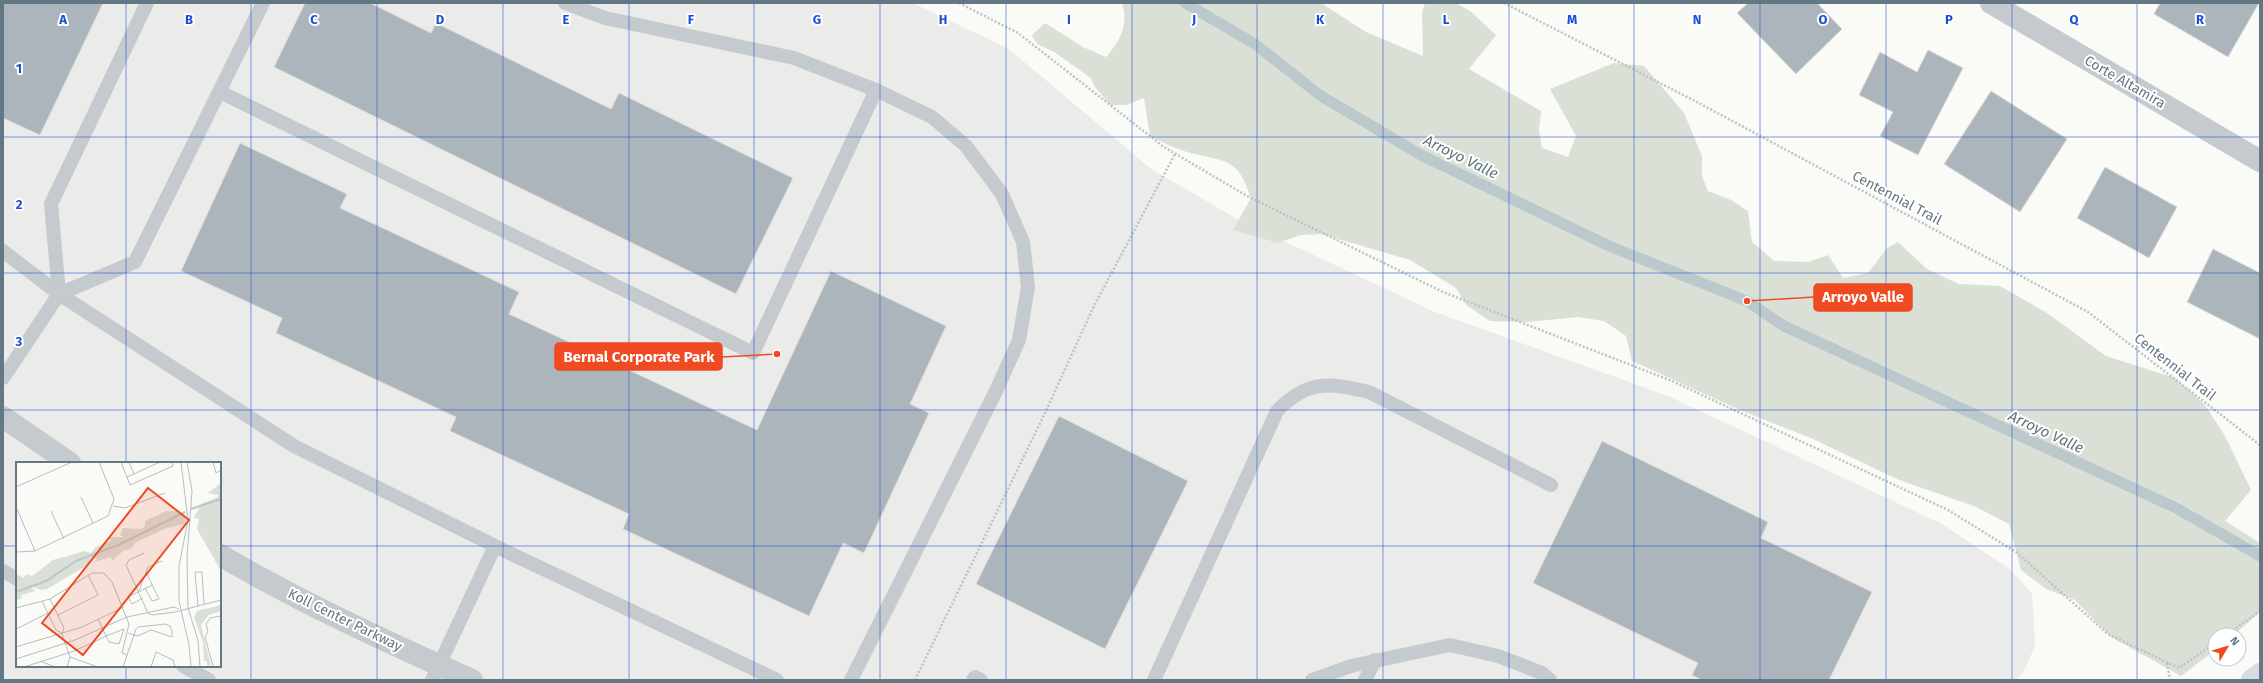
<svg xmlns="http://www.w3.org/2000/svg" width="2263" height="683" font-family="'Fira Sans',sans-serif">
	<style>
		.built { fill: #ebebea; fill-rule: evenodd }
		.green { fill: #dae0d6 }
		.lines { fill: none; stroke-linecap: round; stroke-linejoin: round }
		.stream { stroke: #bbc9cc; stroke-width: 11 }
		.building { fill: #abb5bb; stroke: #dcdbd9 }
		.path { stroke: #bec2c4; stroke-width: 2.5; stroke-dasharray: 2 2; stroke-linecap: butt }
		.lane { stroke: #c4cacd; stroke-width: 14 }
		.street { stroke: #c4cacd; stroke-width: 22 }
		.secondary { stroke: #d6dcdf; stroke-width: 22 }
		.grid { fill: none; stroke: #1d4ed8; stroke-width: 1; stroke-opacity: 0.55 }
		.labels { text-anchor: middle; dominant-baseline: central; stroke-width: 4; stroke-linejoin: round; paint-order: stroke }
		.street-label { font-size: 14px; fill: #637784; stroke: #fff }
		.water-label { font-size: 15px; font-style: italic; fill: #5e767e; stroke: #fff }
		.inset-river { fill: none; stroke: #bbc9cc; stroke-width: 2 }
		.inset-road { fill: none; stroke: #b5bec2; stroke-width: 1 }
		.view { fill: #ef4a22; fill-opacity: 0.15; stroke: #ef4a22; stroke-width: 2 }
		.inset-edge { fill: none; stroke: #637784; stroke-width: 2 }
		.grid-label { font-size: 13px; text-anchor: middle; font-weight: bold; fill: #1d4ed8; stroke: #fff; stroke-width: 4; stroke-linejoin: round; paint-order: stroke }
		.leader { fill: none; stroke: #ef4a22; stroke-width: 1.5 }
		.callout-dot { fill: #ef4a22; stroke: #fff; stroke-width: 1.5 }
		.callout { fill: #ef4a22; stroke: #ef4a22; stroke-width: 1.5 }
		.callout-label { font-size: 15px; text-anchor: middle; font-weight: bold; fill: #fff }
	</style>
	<rect width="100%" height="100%" fill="#fafaf7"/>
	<path class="built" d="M3,3H913L1009,49L1150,168L1237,219L1435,312L1668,396L1940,523L2007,567L2032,593L2035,646L2023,673L2015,680H3ZM17,463H220V666H17Z"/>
	<path class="green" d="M1122,3H1321L1366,32L1423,56L1422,12L1425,3H1456L1470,11L1496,35L1469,69L1541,111L1539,129L1542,148L1568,157L1576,136L1550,89L1614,63L1644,66L1684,113L1702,156V176L1708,191L1731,200L1748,211L1752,242L1774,261L1808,262L1828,255L1843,278L1868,273L1887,248L1898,242L1927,269L1959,284L2000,286L2047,313L2106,356L2175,378L2205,405L2225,436L2251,490L2225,521L2260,543V612L2234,635H2215V650L2181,676L2111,637L2075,600L2046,589L2021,570L2009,524L1974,506L1899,480L1813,439L1740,410L1632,361L1626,336L1604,321L1578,317L1529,322L1490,321L1466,305L1456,288L1410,260L1321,234L1301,235L1278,243L1233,230L1251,198C1238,156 1224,162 1187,152C1174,148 1162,142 1150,136L1144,98L1126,105H1110L1095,87L1091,78L1054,52L1037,44L1032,35L1045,23L1083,47L1106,57C1120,41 1129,25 1122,3Z"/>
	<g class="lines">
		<polyline class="stream" points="1185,3 1255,44 1321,96 1421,155 1609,246 1747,301 1784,326 2176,508 2260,556"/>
	</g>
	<g class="building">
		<polygon points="3,3 103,3 40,135 3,118"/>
		<polygon points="305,3 370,3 431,33 436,23 611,109 619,93 793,178 736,294 274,67"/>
		<polygon points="1748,3 1817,3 1842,29 1796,74 1737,13"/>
		<polygon points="2160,3 2259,3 2228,57 2154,14"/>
		<polygon points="1928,50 1963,68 1918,155 1880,136 1893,112 1859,95 1880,52 1917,72"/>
		<polygon points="1991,91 2067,139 2020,212 1944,164"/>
		<polygon points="240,143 347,194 340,208 519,292 509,314 757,430 831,271 946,326 910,404 929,413 864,553 843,543 809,616 623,529 629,514 450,431 456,417 276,333 282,318 181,271"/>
		<polygon points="2105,167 2177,207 2149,258 2077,218"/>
		<polygon points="2213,249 2260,273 2260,339 2187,302"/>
		<polygon points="1059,416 1188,481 1105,649 976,584"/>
		<polygon points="1602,441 1768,522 1761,538 1872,592 1829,680 1702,680 1692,675 1698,663 1533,583"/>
	</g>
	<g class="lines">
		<g class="path">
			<polyline points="959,3 1018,33 1164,147 1247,196 1443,292 1672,381 1948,510 2016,552 2108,634 2179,668 2215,643"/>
			<polyline points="1504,3 1695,101 2088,312 2260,445"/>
			<polyline points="2226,635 2260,611"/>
			<polyline points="2167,663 2170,680"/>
			<polyline points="915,680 1045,413 1094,306 1175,154"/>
		</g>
		<g class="lane">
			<polyline points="565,3 605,18 794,58 876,90 932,117 966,146 1002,194 1023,242 1028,287 1019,340 996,391 851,680"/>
			<polyline points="220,92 753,353 876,90"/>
			<polyline points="3,251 59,294 294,446 495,546 777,680"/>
			<polyline points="59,294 51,204 147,3"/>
			<polyline points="3,378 59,294 135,262 263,3"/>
			<polyline points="3,571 17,579"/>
			<polyline points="183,666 209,680"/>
			<polyline points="432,680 495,546"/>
			<polyline points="973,680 975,677 981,680"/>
			<path d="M1154,680L1277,411C1308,379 1329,383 1369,392L1551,485"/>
			<polyline points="1312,680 1351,666 1450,645 1498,656 1542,673 1550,680"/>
			<polyline points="1365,680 1375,660"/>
		</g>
		<g class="street">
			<polyline points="1991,3 2260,161"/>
			<polyline points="3,417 70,463"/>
			<path d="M220,555C300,602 387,642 472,680"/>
		</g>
		<polyline class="secondary" points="2252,680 2260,674"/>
	</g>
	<path class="grid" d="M126,3V463M251,3V680M377,3V680M503,3V680M629,3V680M754,3V680M880,3V680M1006,3V680M1132,3V680M1257,3V680M1383,3V680M1509,3V680M1634,3V680M1760,3V680M1886,3V680M2012,3V680M2137,3V680M3,137H2260M3,273H2260M3,410H2260M3,546H17M220,546H2260M126,666V680"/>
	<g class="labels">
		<g class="street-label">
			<text transform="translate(2125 82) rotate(30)">Corte Altamira</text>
			<text transform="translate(1897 198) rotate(28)">Centennial Trail</text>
			<text transform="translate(2175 367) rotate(38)">Centennial Trail</text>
			<text transform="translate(345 620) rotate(26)">Koll Center Parkway</text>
		</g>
		<g class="water-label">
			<text transform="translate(1461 157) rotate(26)">Arroyo Valle</text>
			<text transform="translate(2046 432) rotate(25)">Arroyo Valle</text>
		</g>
	</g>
	<g transform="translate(16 462)">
		<rect width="205" height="205" fill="#fafaf7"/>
		<path d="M205,21V109L181,67L183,57L178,56L185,42L202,35V33L192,31ZM150,49H161L162,52L168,50L169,62L151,66L120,80L115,87L107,89L97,98L94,95L76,101L81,98L78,94L72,103L31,127L25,128L14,124L19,129L6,133L5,137L0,138V114L3,113L7,116L11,112L16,114L37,98L69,89L75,91L80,85L95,79L92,75H108L104,73L107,66L125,67L129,64V59ZM205,143V149L193,153L185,163L195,204L191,203V199H188L187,180L178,155L181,149Z" fill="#dae0d6"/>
		<path class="inset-river" d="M175,47L205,37M0,130L30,119L60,99L102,83L169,50"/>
		<path class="inset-road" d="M105,0L114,23L157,4L156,0M113,0L118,12M165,0L172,58L163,104V139L173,183L175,205M171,0L176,29L171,95L172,146L182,178L184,205M197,0L200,11L205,8M111,15L144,0M0,25L56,0M65,35L77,61M97,44L109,46L149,31M0,45L19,89M35,49L48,77M0,90L19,89L92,54L98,37L83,0M128,91L113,98L110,103L132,151M129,126L136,139L143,137L130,110M123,129L132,105L146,99M127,136L116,142L112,135L136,123M34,137L48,166L46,172L54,195L51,205M26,139L40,168L46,171M182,144L179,110H186L188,142M0,146L34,137L76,111H88L96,120L113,162L106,191L111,193M132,151L136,153L159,150L205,138M42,153L82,133L72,113M0,167L32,151M0,185L66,165L108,145M54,195L82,205M0,197L59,178L111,155L158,145L163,147M24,199L39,205M197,204L189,175L192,170L190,162L194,156L205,154M8,205L52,191L58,189L78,180L90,174L108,167L103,182L93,180L90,174L82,157M107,205L111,193L118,173L120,167L122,165L149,162L154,164L156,169V175L135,168L122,174L118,173L112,171M135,205L140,190L157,198L159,205"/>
		<path class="view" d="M132,26L173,58L67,193L26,161Z"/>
		<rect width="205" height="205" class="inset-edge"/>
	</g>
	<g class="grid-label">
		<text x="63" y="24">A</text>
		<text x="189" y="24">B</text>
		<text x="314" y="24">C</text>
		<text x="440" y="24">D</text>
		<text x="566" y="24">E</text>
		<text x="691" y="24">F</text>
		<text x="817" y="24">G</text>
		<text x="943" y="24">H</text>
		<text x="1069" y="24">I</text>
		<text x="1194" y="24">J</text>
		<text x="1320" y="24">K</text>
		<text x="1446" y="24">L</text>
		<text x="1572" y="24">M</text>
		<text x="1697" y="24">N</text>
		<text x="1823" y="24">O</text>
		<text x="1949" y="24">P</text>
		<text x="2074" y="24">Q</text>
		<text x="2200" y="24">R</text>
		<text x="19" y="73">1</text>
		<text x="19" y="209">2</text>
		<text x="19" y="346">3</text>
	</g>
	<path class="leader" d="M1747 301L1814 297M777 354L722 357"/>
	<g class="callout-dot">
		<circle cx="1747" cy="301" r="4"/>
		<circle cx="777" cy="354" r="4"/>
	</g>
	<g class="callout">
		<rect x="1814" y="284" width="98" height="27" rx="4"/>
		<rect x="555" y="343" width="167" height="27" rx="4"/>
	</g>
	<g class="callout-label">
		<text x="1863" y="302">Arroyo Valle</text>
		<text x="639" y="362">Bernal Corporate Park</text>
	</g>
	<rect width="2263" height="683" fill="none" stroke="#637784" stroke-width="8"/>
	<g transform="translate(2227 647) rotate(52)"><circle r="19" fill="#ffffff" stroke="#c1c9ce"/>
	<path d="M0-3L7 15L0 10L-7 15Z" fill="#ef4a22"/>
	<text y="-6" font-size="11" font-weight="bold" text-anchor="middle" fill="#637784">N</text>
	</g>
</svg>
